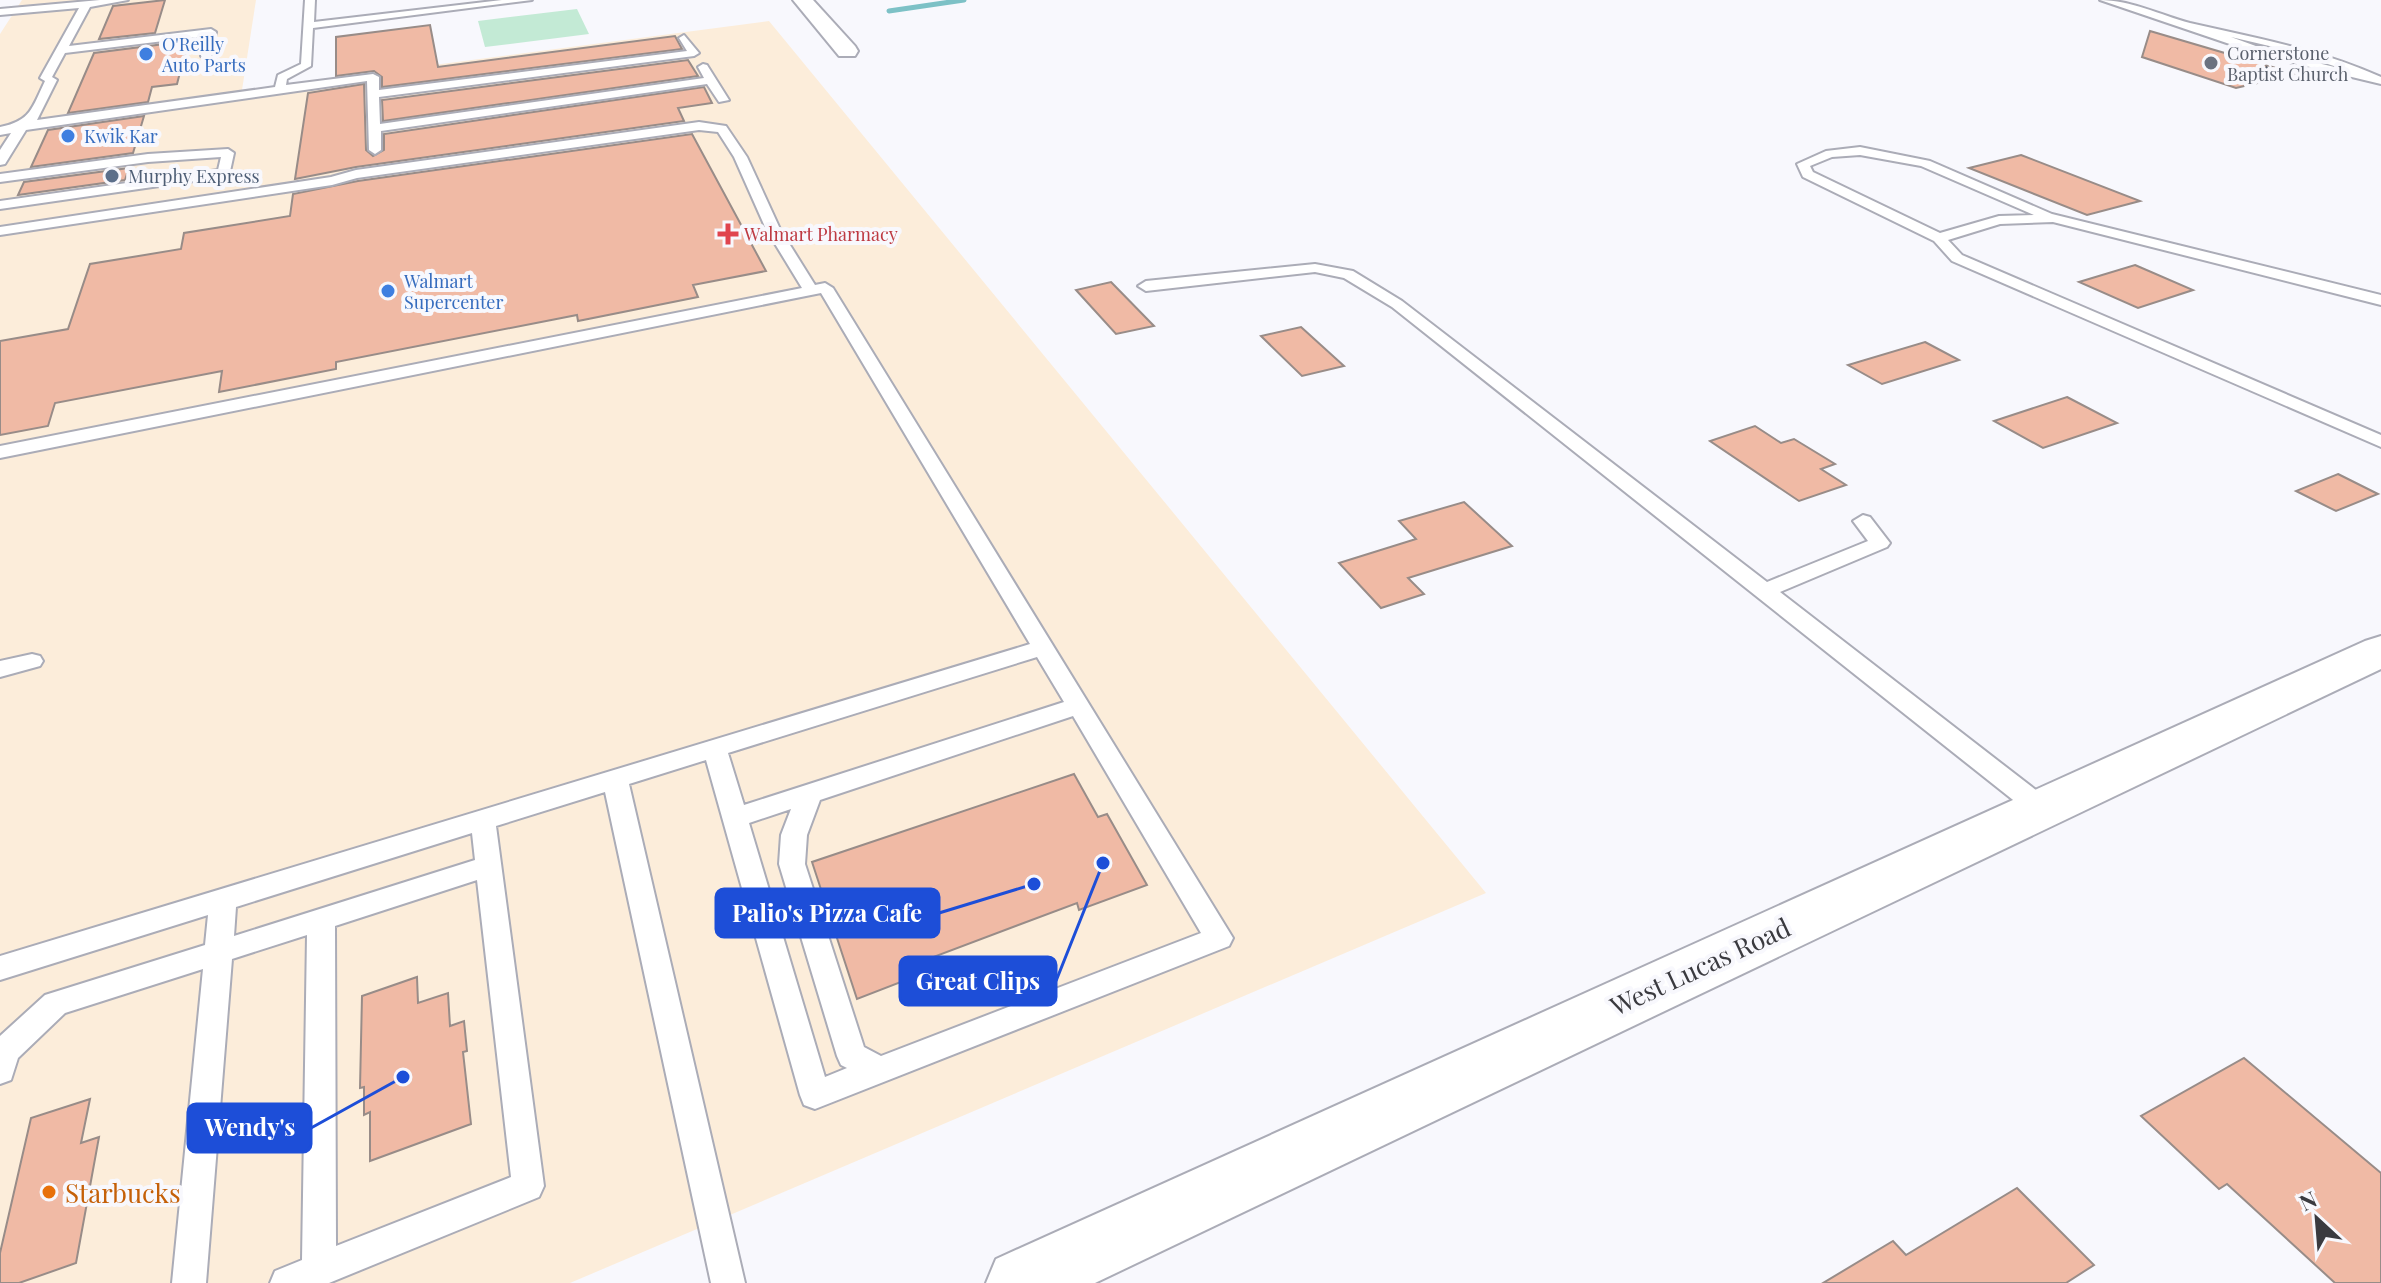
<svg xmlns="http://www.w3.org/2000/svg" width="2381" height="1283" font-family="'Playfair Display',serif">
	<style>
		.commercial { fill: #fcedda }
		.green { fill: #c3ead5 }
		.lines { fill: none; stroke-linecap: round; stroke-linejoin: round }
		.stream { stroke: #7dc1c6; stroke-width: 5 }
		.building { fill: #f0baa5; stroke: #988c88; stroke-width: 2 }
		.service-casing { stroke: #abacb7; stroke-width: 4 }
		.minor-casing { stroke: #abacb7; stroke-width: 4 }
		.secondary-casing { stroke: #abacb7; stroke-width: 4 }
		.service { fill: #fff; fill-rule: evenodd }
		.minor { fill: #fff; fill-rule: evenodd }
		.secondary { fill: #fff; fill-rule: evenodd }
		.shop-dot { fill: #3f7fe0; stroke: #f8f8fd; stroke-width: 3 }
		.worship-dot { fill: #6b7280; stroke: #f8f8fd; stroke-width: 3 }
		.service-dot { fill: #5c6f8a; stroke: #f8f8fd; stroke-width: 3 }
		.health-dot { fill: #e0444e; stroke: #f8f8fd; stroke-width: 3 }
		.food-dot { fill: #e8710a; stroke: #f8f8fd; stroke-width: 3 }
		.labels { text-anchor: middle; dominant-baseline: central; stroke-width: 8; stroke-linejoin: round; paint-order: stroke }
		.far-shop-label { font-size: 18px; fill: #366cbe; stroke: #f8f8fd; text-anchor: start }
		.far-worship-label { font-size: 18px; fill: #5b616d; stroke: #f8f8fd; text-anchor: start }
		.far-service-label { font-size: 18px; fill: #4e5e75; stroke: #f8f8fd; text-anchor: start }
		.far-health-label { font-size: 18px; fill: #be3a42; stroke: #f8f8fd; text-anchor: start }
		.near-street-label { font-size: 26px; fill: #3a3a3f; stroke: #f8f8fd }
		.near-food-label { font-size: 26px; fill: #c56008; stroke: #f8f8fd; text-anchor: start }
		.leader { fill: none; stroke: #1d4ed8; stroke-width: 3 }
		.callout-dot { fill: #1d4ed8; stroke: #f8f8fd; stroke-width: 3 }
		.callout { fill: #1d4ed8; stroke: #1d4ed8; stroke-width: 3 }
		.callout-label { font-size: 24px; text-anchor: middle; font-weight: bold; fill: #fff }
	</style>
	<rect width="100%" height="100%" fill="#f8f8fd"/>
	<polygon class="commercial" points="22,0 256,0 242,90 769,21 1486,893 570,1283 0,1283 0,34"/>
	<polygon class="green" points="577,9 589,34 485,47 478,21"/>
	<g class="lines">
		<polyline class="stream" points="889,11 964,0"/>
	</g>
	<g class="building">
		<polygon points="165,0 155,33 99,39 113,6"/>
		<polygon points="430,25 438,67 675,36 682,49 382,87 382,77 374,71 336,76 336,37"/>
		<polygon points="2150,31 2296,74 2236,88 2142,57"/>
		<polygon points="188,41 177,84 152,87 148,102 68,113 94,53"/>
		<polygon points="688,60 698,76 383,121 382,100"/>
		<polygon points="364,84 366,150 373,156 384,150 384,134 704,87 712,103 678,108 684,121 356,167 295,179 308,93"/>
		<polygon points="144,116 133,153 31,167 48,130"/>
		<polygon points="692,134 766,271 693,285 698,297 578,321 577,315 336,362 336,369 219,392 222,371 55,403 48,426 0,435 0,341 68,329 90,264 181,249 184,233 290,216 293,194 358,181"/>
		<polygon points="2021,155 2140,201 2087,215 1969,168"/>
		<polygon points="129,168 125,180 18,195 24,182"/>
		<polygon points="2135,265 2193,290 2138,308 2079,282"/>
		<polygon points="1111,282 1154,326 1116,334 1076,290"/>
		<polygon points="1301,327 1344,366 1302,376 1261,336"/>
		<polygon points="1925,342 1959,360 1882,384 1848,365"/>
		<polygon points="2067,397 2117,423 2043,448 1994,421"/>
		<polygon points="1755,426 1781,443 1794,439 1835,464 1821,469 1846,485 1799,501 1710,441"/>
		<polygon points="2338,474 2378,494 2336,511 2296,491"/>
		<polygon points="1464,502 1512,546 1408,578 1424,594 1381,608 1339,563 1416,539 1399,521"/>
		<polygon points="1074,774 1098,817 1107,814 1147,885 1079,910 1077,903 928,959 932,970 857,999 812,862"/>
		<polygon points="417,977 418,1003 448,993 450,1026 464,1021 467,1051 463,1052 471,1124 370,1161 370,1112 364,1115 364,1087 360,1088 362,996"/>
		<polygon points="2244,1058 2381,1173 2381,1283 2335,1283 2227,1184 2219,1189 2141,1116"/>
		<polygon points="90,1099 81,1143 99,1137 76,1263 19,1283 0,1283 0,1253 31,1118"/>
		<polygon points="2017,1188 2094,1265 2066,1283 1823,1283 1893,1241 1906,1255"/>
	</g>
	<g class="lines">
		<g class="service-casing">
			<g id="service">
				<path d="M100,0H128L90,7L69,46L211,29L216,32L211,56L206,59L201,56L205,36L65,53L52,77L57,80L37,120L275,87L278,75L301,64L305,0H315L314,22L502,0H532L313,28L311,66L287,79L286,85L373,74L379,77V90L687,51L679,38L684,35L699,53L694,56L379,97L380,124L704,78L698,67L703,64L707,65L729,100L719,102L707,84L381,131V150L375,154L369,150L367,81L26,130L5,164L0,165V150L11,133L0,135V127C31,121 32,108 45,81L40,78L79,8L0,15V9Z"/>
				<path d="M2100,0C2131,0 2160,15 2190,23C2255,38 2319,49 2381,77V84L2268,57ZM2231,37L2282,49L2343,69L2275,53Z"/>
				<path d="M699,122L726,126L747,157L780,229L815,285L825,283L833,288L1233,938L1229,946L815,1109L804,1105L800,1095L706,760L629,784L745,1283H711L605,792L496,826L544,1186L539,1197L329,1283H270L275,1271L302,1260L307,935L232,959L206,1283H172L203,969L65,1013L18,1058L11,1080L0,1084V1036L45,995L205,945L208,915L0,980V956L1030,644L821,293L0,458V446L802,288L766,229L734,157L718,132L699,130L357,178L332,185L0,235V227L331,177L356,170ZM1037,657L1064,702L744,805L728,753ZM1073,716L1201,933L881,1056L864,1047L805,864L807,835L820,800ZM791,809L781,835L779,864L837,1056L841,1065L847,1068L825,1077L749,823ZM472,833L475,860L234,936L236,907ZM477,880L511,1177L336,1246L335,926Z"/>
				<path d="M1860,147L1930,161L2052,214L2381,295V305L2053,222L2000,224L1948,240L1962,255L2381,435V447L1952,261L1934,241L1803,177L1797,164L1826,151ZM1860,155L1921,166L2034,215L1999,216L1940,233L1813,172L1810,166L1832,157Z"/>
				<polygon points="228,149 234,153 229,176 0,209 0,201 218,170 221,157 148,162 0,182 0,174 148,154"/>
				<polygon points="1315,264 1353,271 1402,301 1767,582 1868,541 1853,521 1863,515 1870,517 1890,543 1887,547 1780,592 2050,801 2054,808 2050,815 2041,817 2032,815 1392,307 1344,278 1315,272 1146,291 1138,286 1146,281"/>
				<polygon points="32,654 40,656 43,661 40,666 0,677 0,661"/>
			</g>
		</g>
		<g class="minor-casing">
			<polygon id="minor" points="793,0 813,0 855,46 858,51 855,56 839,56"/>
		</g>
		<g class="secondary-casing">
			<polygon id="secondary" points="2381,636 2381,669 1095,1283 986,1283 996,1259 2365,641"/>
		</g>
		<use href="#service" class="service"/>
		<use href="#minor" class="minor"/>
		<use href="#secondary" class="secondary"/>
	</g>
	<g class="shop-dot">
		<circle cx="146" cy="54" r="8"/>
		<circle cx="68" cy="136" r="8"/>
		<circle cx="388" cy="291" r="8"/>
	</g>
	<circle class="worship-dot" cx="2211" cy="63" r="8"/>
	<circle class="service-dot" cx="112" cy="176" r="8"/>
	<path class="health-dot" d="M724 222h8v8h8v8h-8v8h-8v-8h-8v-8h8z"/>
	<circle class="food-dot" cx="49" cy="1192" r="8"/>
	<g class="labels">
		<g class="far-shop-label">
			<text x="162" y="44">O'Reilly<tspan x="162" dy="21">Auto Parts</tspan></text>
			<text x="84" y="136">Kwik Kar</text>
			<text x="404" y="281">Walmart<tspan x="404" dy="21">Supercenter</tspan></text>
		</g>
		<g class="far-worship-label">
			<text x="2227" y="53">Cornerstone<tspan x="2227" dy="21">Baptist Church</tspan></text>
		</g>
		<g class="far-service-label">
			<text x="128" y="176">Murphy Express</text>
		</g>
		<g class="far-health-label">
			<text x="744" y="234">Walmart Pharmacy</text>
		</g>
		<g class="near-street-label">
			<text transform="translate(1700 966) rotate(-25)">West Lucas Road</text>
		</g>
		<g class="near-food-label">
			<text x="65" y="1192">Starbucks</text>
		</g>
	</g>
	<path class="leader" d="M1034 884L939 913M1103 863L1056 981M403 1077L311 1128"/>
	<g class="callout-dot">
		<circle cx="1034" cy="884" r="8"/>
		<circle cx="1103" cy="863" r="8"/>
		<circle cx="403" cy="1077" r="8"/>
	</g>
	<g class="callout">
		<rect x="716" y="889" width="223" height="48" rx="8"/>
		<rect x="900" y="957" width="156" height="48" rx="8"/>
		<rect x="188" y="1104" width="123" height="48" rx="8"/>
	</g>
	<g class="callout-label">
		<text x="827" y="922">Palio's Pizza Cafe</text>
		<text x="978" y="990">Great Clips</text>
		<text x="250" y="1136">Wendy's</text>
	</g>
	<g transform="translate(2317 1219) rotate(334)" stroke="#f8f8fd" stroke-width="6" paint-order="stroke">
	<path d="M0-6L14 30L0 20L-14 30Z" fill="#3a3a3f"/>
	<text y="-12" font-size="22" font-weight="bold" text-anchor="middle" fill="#3a3a3f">N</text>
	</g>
</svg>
